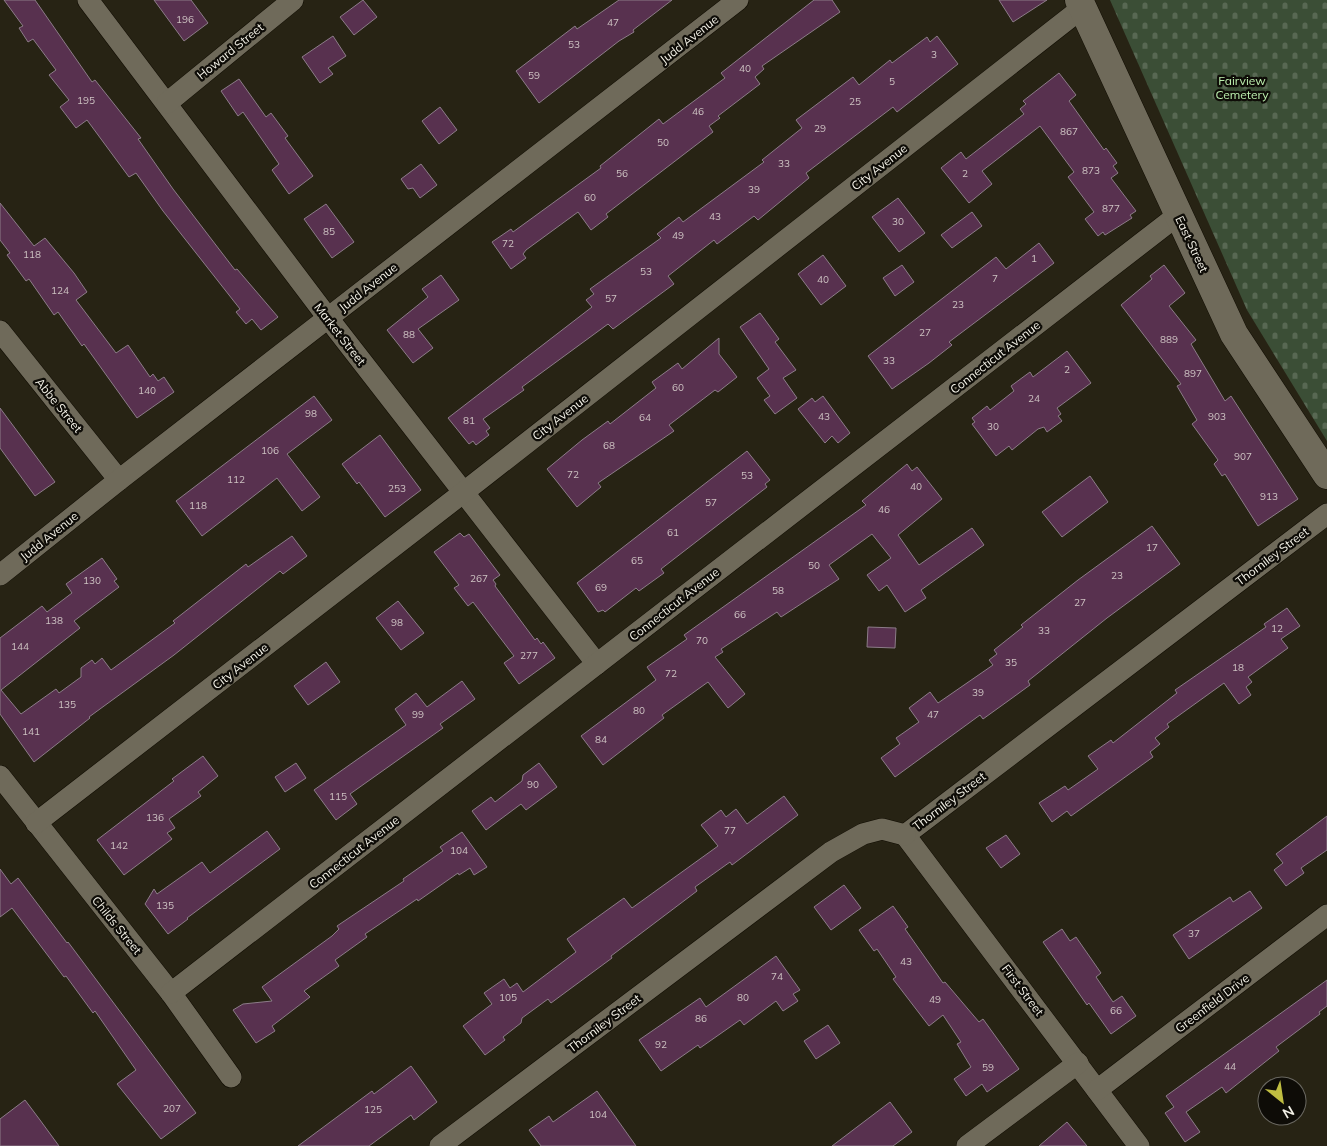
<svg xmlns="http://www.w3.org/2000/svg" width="1327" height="1146" font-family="Mulish,sans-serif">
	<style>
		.cemetery { fill: url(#cemetery-stones) }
		.building { fill: #58314f; stroke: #8c7c88 }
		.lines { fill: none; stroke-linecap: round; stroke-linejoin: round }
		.street-casing { stroke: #100c02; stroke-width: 22 }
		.secondary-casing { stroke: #100c02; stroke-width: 29 }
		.street { stroke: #6f6a5a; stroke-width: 21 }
		.secondary { stroke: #6f6a5a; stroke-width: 28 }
		.labels { text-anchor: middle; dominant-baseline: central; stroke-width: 4.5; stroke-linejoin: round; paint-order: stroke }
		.number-label { font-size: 10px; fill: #cdc2c2 }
		.street-label { font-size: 12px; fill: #f4f2e8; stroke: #0e0c07 }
		.park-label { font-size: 12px; fill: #bcefae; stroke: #0e0c07 }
	</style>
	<defs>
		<pattern id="cemetery-stones" width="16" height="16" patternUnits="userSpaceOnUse" patternTransform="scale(1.25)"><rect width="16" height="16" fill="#3b4e36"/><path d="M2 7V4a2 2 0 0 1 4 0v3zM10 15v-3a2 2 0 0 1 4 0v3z" fill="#586853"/></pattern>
	</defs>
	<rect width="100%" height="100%" fill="#272314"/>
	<polygon class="cemetery" points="1110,0 1327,0 1327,441 1247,310"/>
	<g class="building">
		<polygon points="4,0 35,0 92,82 95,80 141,138 138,139 173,189 235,270 237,269 278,317 261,330 252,319 246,324 236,312 240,309 163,211 136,173 129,177 87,120 76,128 60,107 69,100 49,75 56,70 33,39 28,42 19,28 23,26"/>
		<polygon points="154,0 191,0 208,23 184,41"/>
		<polygon points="363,0 377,17 354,35 340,17"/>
		<polygon points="619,0 672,0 633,30 634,32 619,41 539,103 516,71 575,26 577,29"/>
		<polygon points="814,0 832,0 840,12 762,66 764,69 755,77 760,84 718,116 720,118 709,126 713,132 606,214 608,217 591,230 578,212 526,250 523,254 526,258 511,269 492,242 511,229 513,232 601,168 600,166 659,119 663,124 725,78 721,73"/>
		<polygon points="999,0 1047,0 1013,22"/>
		<polygon points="333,36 346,56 328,68 333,74 320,83 302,57"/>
		<polygon points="937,36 958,64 897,112 893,107 806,173 809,178 758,220 754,216 717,244 714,240 668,276 674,284 613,329 608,324 522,387 524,390 483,419 490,428 486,431 489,435 476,445 473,441 469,444 448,418 592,307 586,300 594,294 590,289 661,238 657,234 679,217 683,222 764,162 762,160 802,128 796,120 853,77 859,85 890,60 892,63 927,37 930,42"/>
		<polygon points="1059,73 1076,95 1069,101 1104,150 1106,148 1117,163 1113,166 1118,173 1111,178 1136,211 1130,215 1132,218 1105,235 1103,232 1098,236 1085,219 1094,212 1068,177 1074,172 1040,126 982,171 992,184 969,203 941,168 961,152 966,159 1024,114 1020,109 1026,104 1023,101"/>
		<polygon points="239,79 266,117 271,113 288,136 285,138 313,176 289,194 272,170 279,164 243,112 238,116 221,91"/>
		<polygon points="440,107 457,130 439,144 422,121"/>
		<polygon points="421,164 437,185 420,198 413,188 408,189 401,179"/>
		<polygon points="898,198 925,233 899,252 872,217"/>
		<polygon points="0,203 34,246 45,238 74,273 87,292 76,300 116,353 128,345 150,377 153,374 158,381 164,377 174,392 137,418 84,344 82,346 58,312 54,315 29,279 26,281 7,255 10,253 0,240"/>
		<polygon points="326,204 354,242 332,258 304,219"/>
		<polygon points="972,212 982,226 952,248 941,235"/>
		<polygon points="1039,243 1054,263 949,342 952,345 929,363 892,389 868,356 996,257 1006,269"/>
		<polygon points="823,255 846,286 821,305 798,274"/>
		<polygon points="902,265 914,282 895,296 883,278"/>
		<polygon points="1164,265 1185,293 1169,306 1196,340 1191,344 1225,401 1231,396 1298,499 1258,526 1225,474 1222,476 1214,464 1218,460 1192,424 1197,420 1177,386 1181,384 1121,305 1152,279 1150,276"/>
		<polygon points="441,275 459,300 418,329 433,348 413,363 387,330 428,297 422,289"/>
		<polygon points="760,313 779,339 775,342 796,370 783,378 797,398 775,414 764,400 770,396 757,378 769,369 740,327"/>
		<polygon points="719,338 719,354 737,377 718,392 715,390 669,425 674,431 598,483 601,487 577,507 547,469 582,440 608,421 610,424 656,388 652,382 678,363 682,369"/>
		<polygon points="1067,351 1091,383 1057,408 1061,414 1058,416 1062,421 1047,432 1044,427 1038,429 1012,450 1009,446 996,456 972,424 975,422 972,418 987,406 990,410 1014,391 1011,386 1030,372 1033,377"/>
		<polygon points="314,396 332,420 287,454 320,497 302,511 277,478 202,536 176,501"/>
		<polygon points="823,396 850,433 838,443 832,436 825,443 798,409 812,398 815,402"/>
		<polygon points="0,408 55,482 35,496 0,448"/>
		<polygon points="380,435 421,490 385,517 359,482 357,484 342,464"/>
		<polygon points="747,451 770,480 765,484 767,487 661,569 664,573 639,591 636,588 605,612 603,610 598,612 577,583"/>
		<polygon points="907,464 912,471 917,467 942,499 898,535 919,565 972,528 984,545 921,590 926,598 905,612 887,585 879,591 867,575 891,558 872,534 829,565 839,579 781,617 777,612 721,649 723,652 715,657 745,694 728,708 708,682 662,715 664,718 603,765 581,736 656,680 647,667 687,639 684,635 866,505 862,501"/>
		<polygon points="1090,476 1108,502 1062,537 1042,512"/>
		<polygon points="1152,526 1180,564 1107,618 1028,681 1030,685 1008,701 983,719 980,715 895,777 881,758 900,744 896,738 919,722 909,708 930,692 938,703 993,665 989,660 997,654 994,650 1023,627 1021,625 1078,580"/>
		<polygon points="460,533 464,537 469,534 500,575 493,580 496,584 495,586 535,640 537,638 541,644 543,642 555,658 519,684 504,663 514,656 473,602 468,606 454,588 459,585 434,552"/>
		<polygon points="292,536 307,556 283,574 280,571 174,655 89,717 90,718 34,762 0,714 0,638 42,606 47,612 72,593 66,584 102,558 117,579 114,581 119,587 74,621 80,628 1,690 21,714 56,689 59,693 81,677 81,668 92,660 95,664 102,658 111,670 175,623 173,621 246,564 248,567"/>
		<polygon points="398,601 424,633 401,650 376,618"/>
		<polygon points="1287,608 1300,626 1281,639 1288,648 1248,677 1252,682 1246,687 1251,695 1239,704 1224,683 1167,724 1169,727 1155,738 1160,744 1150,752 1153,757 1071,816 1067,811 1052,822 1039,803 1065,786 1068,790 1098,769 1088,756 1111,740 1113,743 1177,693 1175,690 1266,627 1264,624"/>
		<polygon points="868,627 896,628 895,648 867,647"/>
		<polygon points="326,662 340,682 308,705 294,686"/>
		<polygon points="462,681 475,699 440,724 443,728 350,794 357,804 336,820 314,790 406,725 395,709 416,693 427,707"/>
		<polygon points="203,756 218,776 198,792 201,796 169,819 175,828 167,833 172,839 124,875 97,840 174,781 172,779"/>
		<polygon points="296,763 306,778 285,792 275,777"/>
		<polygon points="539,763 557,787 526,810 521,804 486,830 472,811 491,797 495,802 522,781 523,775"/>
		<polygon points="784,796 798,815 732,865 730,862 695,887 697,891 611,956 612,958 551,1003 548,999 522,1018 521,1023 503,1037 505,1040 485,1055 463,1026 492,1004 484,993 504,979 510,988 517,983 523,992 576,952 567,939 624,898 632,908 718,846 701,825 721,810 726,817 736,809 747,824"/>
		<polygon points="1327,816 1327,850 1301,868 1304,873 1286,886 1274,870 1283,863 1276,854"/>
		<polygon points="267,831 280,849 187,918 188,919 168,934 145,904 154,889 157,894 202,862 210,873"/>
		<polygon points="462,832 487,867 474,875 470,868 459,875 458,873 418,901 417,899 365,934 367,937 335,960 339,966 304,991 310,997 272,1026 275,1031 256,1043 233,1010 243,1004 272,1001 262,987 332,936 339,929 337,926 404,881 403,879 443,851 440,847"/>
		<polygon points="1006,835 1020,854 1001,868 986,848"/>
		<polygon points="0,869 11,884 18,878 67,943 68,942 196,1113 161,1139 117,1084 136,1070 95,1011 93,1013 66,976 64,977 12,908 0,917"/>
		<polygon points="844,885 861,908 831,930 814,907"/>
		<polygon points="1250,891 1262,908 1189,959 1173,935 1230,897 1233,902"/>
		<polygon points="893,906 908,927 905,929 943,983 945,982 979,1022 983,1019 1019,1069 987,1092 982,1084 966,1096 954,1079 971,1067 957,1044 961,1042 943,1015 929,1026 893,979 896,977 877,949 874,951 859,930"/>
		<polygon points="1062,929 1070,941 1076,937 1101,973 1096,977 1113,1002 1122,996 1136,1016 1111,1034 1089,1003 1087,1005 1043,942"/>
		<polygon points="776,956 800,990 793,994 798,1001 783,1011 776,1001 744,1025 740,1020 700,1048 698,1045 661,1071 639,1040 700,998 706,1007"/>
		<polygon points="1327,980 1327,1006 1319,1012 1320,1014 1276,1047 1279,1051 1226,1093 1222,1087 1186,1112 1200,1132 1185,1142 1165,1113 1174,1107 1166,1096"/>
		<polygon points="828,1025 840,1043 816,1059 804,1041"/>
		<polygon points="411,1066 437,1102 414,1120 411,1115 369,1146 298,1146 372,1091 374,1094"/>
		<polygon points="597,1091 636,1146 541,1146 529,1130 549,1116 553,1122"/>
		<polygon points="25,1100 40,1120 59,1146 0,1146 0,1119"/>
		<polygon points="890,1102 912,1132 893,1146 832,1146"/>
		<polygon points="1067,1122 1087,1146 1039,1146"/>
	</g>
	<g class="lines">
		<g class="street-casing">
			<g id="street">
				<polyline points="88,0 328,318 597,664"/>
				<polyline points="167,103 293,0"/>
				<polyline points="0,331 119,480"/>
				<polyline points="0,575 119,480 738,0"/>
				<polyline points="0,776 171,993 231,1077"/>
				<polyline points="36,823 464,492 1082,8"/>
				<polyline points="905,835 1327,514"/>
				<polyline points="905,835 1139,1146"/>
				<polyline points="171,993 1178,215"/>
				<polyline points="1097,1090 1327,915"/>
				<polyline points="440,1146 831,852 863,834 882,829 905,835"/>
				<polyline points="967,1146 1078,1063"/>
			</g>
		</g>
		<g class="secondary-casing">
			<polyline id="secondary" points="1079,0 1234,334 1327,475"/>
		</g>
		<use href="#street" class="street"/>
		<use href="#secondary" class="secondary"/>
	</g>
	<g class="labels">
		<g class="number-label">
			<text x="185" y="19">196</text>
			<text x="613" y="22">47</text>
			<text x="574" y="44">53</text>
			<text x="934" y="54">3</text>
			<text x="745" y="68">40</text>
			<text x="534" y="75">59</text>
			<text x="892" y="81">5</text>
			<text x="86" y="100">195</text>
			<text x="855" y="101">25</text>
			<text x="698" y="111">46</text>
			<text x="820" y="128">29</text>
			<text x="1069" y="131">867</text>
			<text x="663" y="142">50</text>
			<text x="784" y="163">33</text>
			<text x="1091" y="170">873</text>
			<text x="622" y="173">56</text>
			<text x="965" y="173">2</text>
			<text x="754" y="189">39</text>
			<text x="590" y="197">60</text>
			<text x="1111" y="208">877</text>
			<text x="715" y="216">43</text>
			<text x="898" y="221">30</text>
			<text x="329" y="231">85</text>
			<text x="678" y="235">49</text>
			<text x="508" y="243">72</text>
			<text x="32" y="254">118</text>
			<text x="1034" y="258">1</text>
			<text x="646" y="271">53</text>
			<text x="995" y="278">7</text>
			<text x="823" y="279">40</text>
			<text x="60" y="290">124</text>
			<text x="611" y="298">57</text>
			<text x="958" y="304">23</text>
			<text x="925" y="332">27</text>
			<text x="409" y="334">88</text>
			<text x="1169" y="339">889</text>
			<text x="889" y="360">33</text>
			<text x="1067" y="369">2</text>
			<text x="1193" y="373">897</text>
			<text x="678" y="387">60</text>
			<text x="147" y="390">140</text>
			<text x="1034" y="398">24</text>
			<text x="311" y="413">98</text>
			<text x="824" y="416">43</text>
			<text x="1217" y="416">903</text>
			<text x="645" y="417">64</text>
			<text x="469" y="420">81</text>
			<text x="993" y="426">30</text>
			<text x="609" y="445">68</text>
			<text x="270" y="450">106</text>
			<text x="1243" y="456">907</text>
			<text x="573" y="474">72</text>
			<text x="747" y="475">53</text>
			<text x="236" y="479">112</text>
			<text x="916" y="486">40</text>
			<text x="397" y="488">253</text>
			<text x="1269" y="496">913</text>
			<text x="711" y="502">57</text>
			<text x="198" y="505">118</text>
			<text x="884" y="509">46</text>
			<text x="673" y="532">61</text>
			<text x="1152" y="547">17</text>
			<text x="637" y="560">65</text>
			<text x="814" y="565">50</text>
			<text x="1117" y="575">23</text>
			<text x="479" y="578">267</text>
			<text x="92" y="580">130</text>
			<text x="601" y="587">69</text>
			<text x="778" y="590">58</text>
			<text x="1080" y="602">27</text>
			<text x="740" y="614">66</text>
			<text x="54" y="620">138</text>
			<text x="397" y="622">98</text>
			<text x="1277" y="628">12</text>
			<text x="1044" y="630">33</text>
			<text x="702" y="640">70</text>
			<text x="20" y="646">144</text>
			<text x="529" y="655">277</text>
			<text x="1011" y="662">35</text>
			<text x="1238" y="667">18</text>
			<text x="671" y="673">72</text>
			<text x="978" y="692">39</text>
			<text x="67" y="704">135</text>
			<text x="639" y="710">80</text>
			<text x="418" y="714">99</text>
			<text x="933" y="714">47</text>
			<text x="31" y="731">141</text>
			<text x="601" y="739">84</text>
			<text x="533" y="784">90</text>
			<text x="338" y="796">115</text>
			<text x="155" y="817">136</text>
			<text x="730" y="830">77</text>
			<text x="119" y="845">142</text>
			<text x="459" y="850">104</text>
			<text x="165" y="905">135</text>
			<text x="1194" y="933">37</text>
			<text x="906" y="961">43</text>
			<text x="777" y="976">74</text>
			<text x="508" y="997">105</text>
			<text x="743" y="997">80</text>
			<text x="935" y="999">49</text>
			<text x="1116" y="1010">66</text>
			<text x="701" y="1018">86</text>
			<text x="661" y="1044">92</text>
			<text x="1230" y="1066">44</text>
			<text x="988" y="1067">59</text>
			<text x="172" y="1108">207</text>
			<text x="373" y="1109">125</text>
			<text x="598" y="1114">104</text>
		</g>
		<g class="street-label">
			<text transform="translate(689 39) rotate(-38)">Judd Avenue</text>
			<text transform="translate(230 51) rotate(-39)">Howard Street</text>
			<text transform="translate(879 167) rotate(-38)">City Avenue</text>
			<text transform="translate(1192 244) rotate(65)">East Street</text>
			<text transform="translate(368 287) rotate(-38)">Judd Avenue</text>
			<text transform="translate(340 334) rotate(52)">Market Street</text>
			<text transform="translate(995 357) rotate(-38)">Connecticut Avenue</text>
			<text transform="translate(59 405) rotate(51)">Abbe Street</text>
			<text transform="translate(560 417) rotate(-38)">City Avenue</text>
			<text transform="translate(49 536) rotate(-39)">Judd Avenue</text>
			<text transform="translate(1272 556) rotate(-37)">Thorniley Street</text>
			<text transform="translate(674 604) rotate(-38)">Connecticut Avenue</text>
			<text transform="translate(240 666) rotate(-38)">City Avenue</text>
			<text transform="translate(949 801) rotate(-37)">Thorniley Street</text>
			<text transform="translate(354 852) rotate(-38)">Connecticut Avenue</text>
			<text transform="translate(117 925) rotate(51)">Childs Street</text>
			<text transform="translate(1023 990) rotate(53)">First Street</text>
			<text transform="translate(1212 1003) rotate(-37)">Greenfield Drive</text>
			<text transform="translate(604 1023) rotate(-37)">Thorniley Street</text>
		</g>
		<g class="park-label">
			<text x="1242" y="80">Fairview<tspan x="1242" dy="14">Cemetery</tspan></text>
		</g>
	</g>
	<g transform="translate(1282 1101) rotate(150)"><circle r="24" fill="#0e0c07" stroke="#6a6861"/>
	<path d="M0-4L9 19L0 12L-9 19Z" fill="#c0be41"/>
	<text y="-8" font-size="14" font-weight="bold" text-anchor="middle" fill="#f4f2e8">N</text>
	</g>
</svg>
